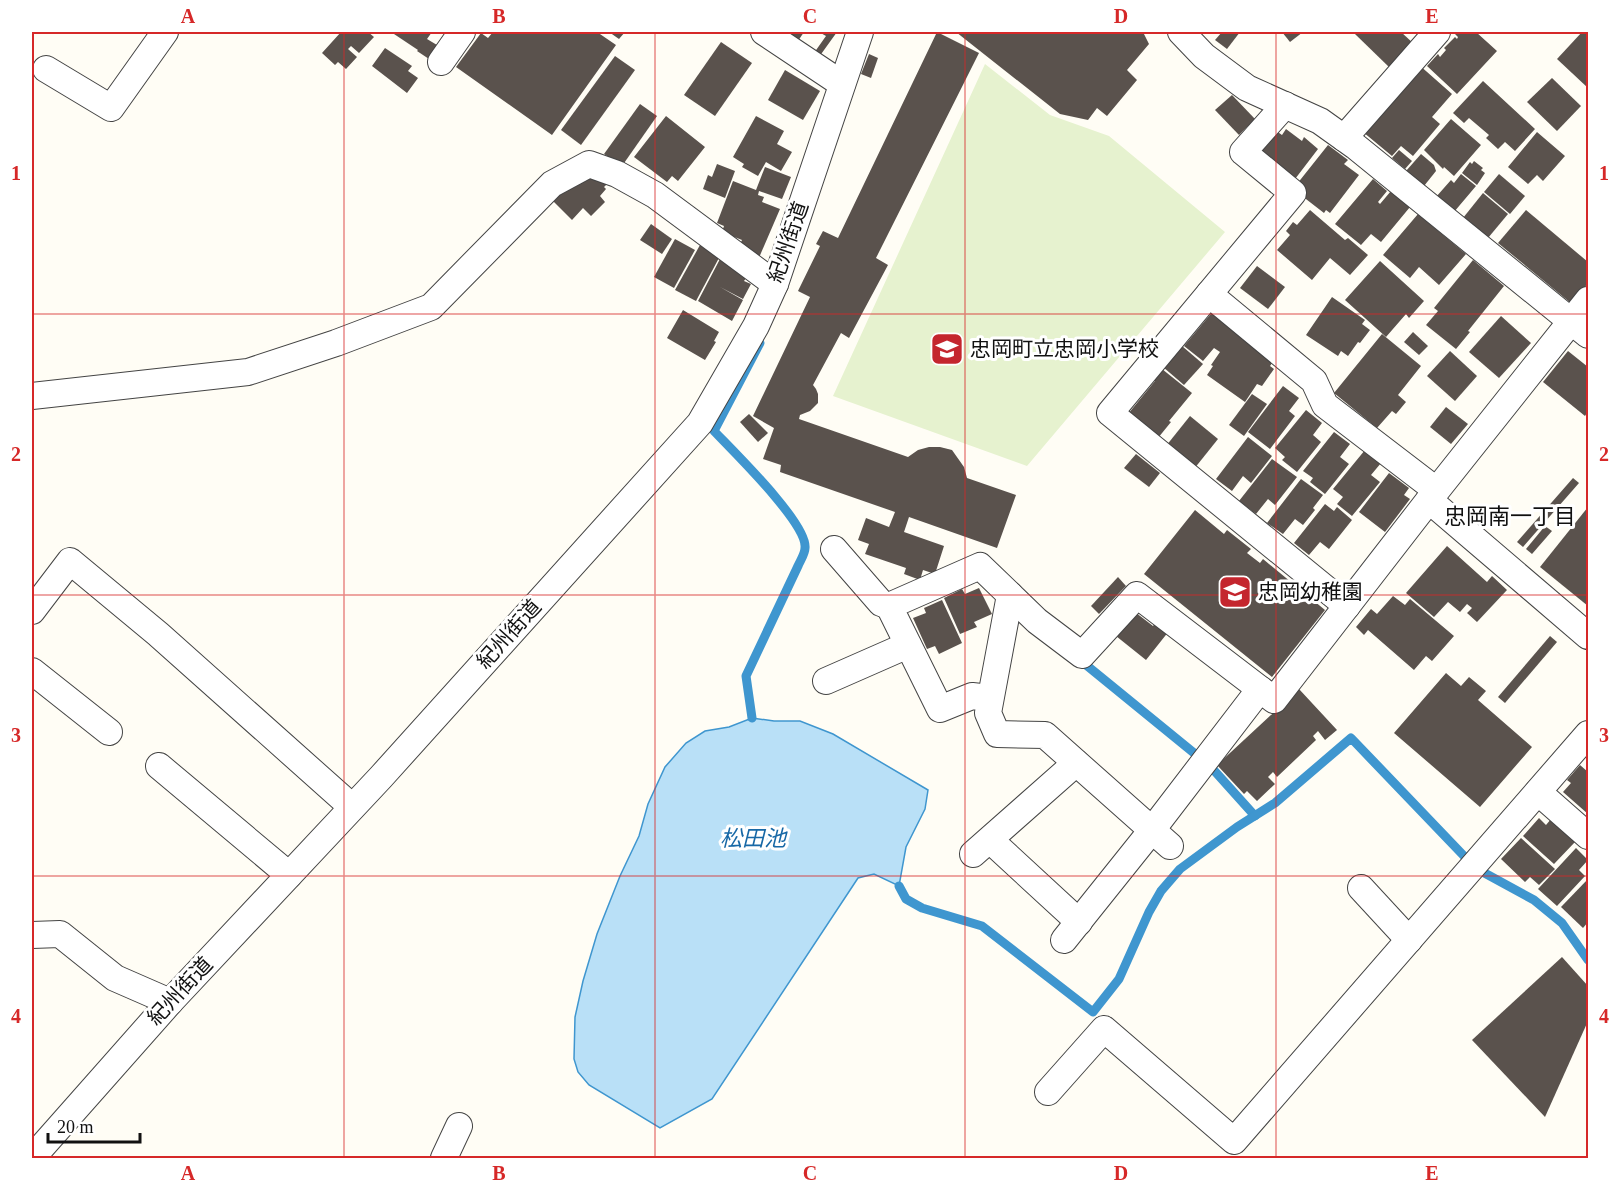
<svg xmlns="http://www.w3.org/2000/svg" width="1620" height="1190" font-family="'Times New Roman','Noto Sans JP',serif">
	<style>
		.pitch { fill: #e6f2cf }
		.water { fill: #b9e0f7; stroke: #3f96cf; stroke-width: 1.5 }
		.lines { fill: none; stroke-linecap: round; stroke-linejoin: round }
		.stream { stroke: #3f96cf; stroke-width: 9 }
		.building { fill: #5a524d }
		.street-casing { stroke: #444; stroke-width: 28 }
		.street { stroke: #fff; stroke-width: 26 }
		.grid { fill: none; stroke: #d62828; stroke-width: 1.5; stroke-opacity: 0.55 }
		.labels { text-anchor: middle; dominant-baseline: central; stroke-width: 6; stroke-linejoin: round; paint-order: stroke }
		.street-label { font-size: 21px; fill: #111; stroke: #fff }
		.poi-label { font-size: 21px; fill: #111; stroke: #fff; text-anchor: start }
		.neighbourhood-label { font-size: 22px; fill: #111; stroke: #fff }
		.water-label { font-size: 22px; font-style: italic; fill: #1768a6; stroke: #fff }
		.neatline { fill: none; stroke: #d62828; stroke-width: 2 }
		.grid-label { font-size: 20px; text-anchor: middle; font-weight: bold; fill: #d62828 }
	</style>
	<rect width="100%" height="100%" fill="#fffdf5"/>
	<polygon class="pitch" points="985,64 1050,115 1109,136 1225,232 1027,466 833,396"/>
	<polygon class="water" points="752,718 774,721 800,721 833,734 928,790 925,809 906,847 899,886 874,874 858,878 712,1099 660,1128 589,1085 578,1072 574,1059 575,1017 583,981 597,934 620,876 639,836 648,804 665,767 686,743 705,731 729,727"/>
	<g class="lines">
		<g class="stream">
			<polyline points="1080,660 1194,753"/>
			<path d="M752,718L746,676L798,566C800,561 805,554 805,548C808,524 733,451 714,431L760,343"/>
			<polyline points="1211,767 1255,816"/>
			<polyline points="1479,870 1534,900 1562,923 1588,960"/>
			<polyline points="899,886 906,899 922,908 982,926 1093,1012 1119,979 1149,912 1161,891 1180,869 1237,827 1275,803 1351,738 1464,856"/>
		</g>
	</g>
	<g class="building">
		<polygon points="341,32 368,32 374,37 359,53 351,46 348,49 357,57 346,69 338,62 335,65 322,53"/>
		<polygon points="391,32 432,32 427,39 437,45 429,59 417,51 418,50"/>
		<polygon points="493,32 597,32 616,45 552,135 456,67 481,33 488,38"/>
		<polygon points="609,32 625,32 619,39"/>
		<polygon points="792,32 804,32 798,41 789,36"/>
		<polygon points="819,32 837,32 819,57 814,53 826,36"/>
		<polygon points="937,32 979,53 876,258 888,265 849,338 841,333 813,385 816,389 818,394 818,403 810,411 800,415 799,419 908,457 918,450 929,447 940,447 952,450 964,467 967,478 1016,495 997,548 909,517 904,532 944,546 935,574 923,570 920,580 904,574 906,568 865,554 869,544 858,540 866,518 889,527 895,512 780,472 781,465 763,459 774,428 753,416 810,297 798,291 820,246 816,244 823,231 838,238"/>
		<polygon points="956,32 1143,32 1149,44 1127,70 1137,80 1107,116 1097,108 1088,120 1060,114"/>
		<polygon points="1222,32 1240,32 1227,49 1215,40"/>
		<polygon points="1282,32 1303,32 1290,42"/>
		<polygon points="1357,32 1401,32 1414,44 1390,68 1355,34"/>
		<polygon points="1458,32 1476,32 1497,51 1457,94 1427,66 1438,54 1440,57 1446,50 1444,48 1455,37 1457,39 1458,37 1455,34"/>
		<polygon points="1582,32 1588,32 1588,88 1557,59"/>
		<polygon points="721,42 752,63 715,116 684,95"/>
		<polygon points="385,48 412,66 408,71 418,78 407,93 372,66"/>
		<polygon points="869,54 878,58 871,78 861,74"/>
		<polygon points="615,56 635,70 581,145 561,130"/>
		<polygon points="1418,64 1452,94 1432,117 1440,124 1413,156 1401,146 1392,156 1363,132"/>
		<polygon points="785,70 820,91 803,120 768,100"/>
		<polygon points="1552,78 1581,106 1557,131 1527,102"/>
		<polygon points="1483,81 1535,129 1515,151 1505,142 1498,149 1486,138 1489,135 1469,118 1464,123 1453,113"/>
		<polygon points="1232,95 1255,119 1239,135 1215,110"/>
		<polygon points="640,104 657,116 622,166 604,154"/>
		<polygon points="666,116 705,147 678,181 672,176 667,182 634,157"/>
		<polygon points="756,116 784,131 777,144 792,152 781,171 766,162 758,176 742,167 744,164 733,157"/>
		<polygon points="1451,119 1481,145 1454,176 1444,167 1443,169 1424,150"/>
		<polygon points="1272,128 1282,135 1286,129 1302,141 1304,137 1318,149 1292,183 1261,150"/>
		<polygon points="1537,132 1565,156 1543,181 1537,175 1528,184 1508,167"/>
		<polygon points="1328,145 1348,160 1344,164 1359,175 1330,213 1326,210 1324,213 1293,189"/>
		<polygon points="1399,150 1412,161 1405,169 1392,158"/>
		<polygon points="1421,154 1434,165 1436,171 1424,186 1406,171"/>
		<polygon points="1474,161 1483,168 1481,170 1485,173 1477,185 1462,173 1470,162 1472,164"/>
		<polygon points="717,164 735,171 725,198 703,189 708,175 712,177"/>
		<polygon points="765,167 791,177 782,199 759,191 758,195 764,197 762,202 780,209 758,260 739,246 742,240 722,232 724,226 717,223 733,181 756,190"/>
		<polygon points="1461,174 1476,186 1454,212 1436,197 1451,180 1454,183"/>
		<polygon points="1499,174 1525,196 1510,214 1484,192"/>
		<polygon points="569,175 611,180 604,187 606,189 600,196 605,202 591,216 583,208 572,220 548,196"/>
		<polygon points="1373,179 1387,191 1378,202 1380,204 1391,191 1410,207 1381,242 1371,234 1361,245 1335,224"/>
		<polygon points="1483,193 1508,214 1488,238 1463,218"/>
		<polygon points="1310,210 1345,240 1348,238 1368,255 1350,275 1330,258 1312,280 1277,250 1290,235 1286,231 1293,222 1297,225"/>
		<polygon points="1526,210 1588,262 1588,283 1572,304 1498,243"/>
		<polygon points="1418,214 1466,254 1439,285 1419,267 1410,278 1383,255"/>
		<polygon points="651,224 672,239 662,254 640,240"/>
		<polygon points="675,239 695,250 674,288 654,277"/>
		<polygon points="700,245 720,256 696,301 675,290"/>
		<polygon points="720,259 748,275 744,281 751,284 743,299 720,287 743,300 732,321 698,301"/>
		<polygon points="1473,260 1504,286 1468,331 1470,332 1456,349 1426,325 1438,311 1434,308"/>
		<polygon points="1380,261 1424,301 1409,318 1406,314 1386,337 1345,300"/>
		<polygon points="1257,266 1285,287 1268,309 1240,288"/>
		<polygon points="1332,297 1365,320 1362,324 1370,330 1360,343 1358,342 1348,356 1341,351 1338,356 1306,335"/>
		<polygon points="683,310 719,332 714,341 716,342 705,360 667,338"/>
		<polygon points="1214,310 1277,356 1270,366 1274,369 1262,386 1257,384 1245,402 1207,375 1213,366 1211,365 1220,352 1214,348 1203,361 1184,346"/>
		<polygon points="1501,316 1531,343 1499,378 1469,352"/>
		<polygon points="1413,332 1428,346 1419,355 1404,342"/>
		<polygon points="1382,334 1421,366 1398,395 1406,402 1396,414 1392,411 1377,428 1334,393"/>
		<polygon points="1182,346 1203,364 1184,385 1163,367"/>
		<polygon points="1450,351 1477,376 1455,401 1427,376"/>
		<polygon points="1568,351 1588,367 1588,411 1585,416 1543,382"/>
		<polygon points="1162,369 1192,393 1169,421 1171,422 1158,438 1128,414 1155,381 1154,379"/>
		<polygon points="1283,386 1299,398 1289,411 1295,416 1270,449 1248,432"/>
		<polygon points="1252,394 1267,404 1244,436 1229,425"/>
		<polygon points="1446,407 1468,424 1451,444 1430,427"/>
		<polygon points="1306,410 1322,423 1313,435 1321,442 1297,472 1282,460 1285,457 1275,448"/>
		<polygon points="749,414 768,433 758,442 740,422"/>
		<polygon points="1190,416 1218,439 1194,469 1166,446"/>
		<polygon points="1334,432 1350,444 1340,457 1349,464 1325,494 1310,482 1313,478 1303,471"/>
		<polygon points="1248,437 1272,456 1251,483 1243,476 1232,491 1216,479"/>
		<polygon points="1365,450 1381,463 1371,475 1380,482 1352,516 1337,504 1343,497 1333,489"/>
		<polygon points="1136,454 1160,473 1149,487 1124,468"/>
		<polygon points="1272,459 1297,477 1275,505 1268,499 1256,514 1239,501"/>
		<polygon points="1389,473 1409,488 1404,495 1410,499 1385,532 1359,512"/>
		<polygon points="1573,478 1579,483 1523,547 1517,542"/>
		<polygon points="1301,479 1323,495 1313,508 1315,510 1303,525 1295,519 1283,534 1267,523"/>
		<polygon points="1325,504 1334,511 1337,507 1352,520 1329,549 1320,542 1309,555 1294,543"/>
		<polygon points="1588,507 1588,606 1540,567"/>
		<polygon points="1195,510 1224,534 1227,530 1251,549 1247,553 1260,563 1263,559 1325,610 1272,677 1144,574"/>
		<polygon points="1545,526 1552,531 1532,554 1526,549"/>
		<polygon points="1447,546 1487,582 1492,576 1507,590 1477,622 1467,613 1472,608 1467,604 1460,612 1448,602 1434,617 1406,593"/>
		<polygon points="1118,577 1126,586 1099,614 1091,606"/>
		<polygon points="979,588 992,614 974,622 977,627 960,634 944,598 962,589 965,594"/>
		<polygon points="1393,596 1405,605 1410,599 1454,636 1432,661 1426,656 1414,670 1368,630 1364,635 1356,627 1371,609 1377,614"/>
		<polygon points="942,600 962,643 939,654 935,646 927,649 913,618 926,613 924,608"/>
		<polygon points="1131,609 1153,626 1156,622 1169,631 1146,660 1116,636"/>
		<polygon points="1550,636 1557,642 1505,703 1498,697"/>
		<polygon points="1446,673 1461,686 1469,677 1486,691 1478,700 1532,747 1480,807 1394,733"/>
		<polygon points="1299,689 1337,730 1325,740 1318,731 1313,736 1316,740 1277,777 1273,772 1268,777 1275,784 1257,801 1247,791 1244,794 1217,765"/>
		<polygon points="1580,765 1588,772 1588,814 1563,792 1571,783 1567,780"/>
		<polygon points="1539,818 1546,825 1551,819 1575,842 1554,864 1523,836"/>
		<polygon points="1521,838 1555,869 1539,885 1530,877 1525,882 1501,859"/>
		<polygon points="1576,848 1588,860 1579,870 1585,876 1557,906 1538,889"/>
		<polygon points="1588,879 1588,922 1583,928 1561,907"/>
		<polygon points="1562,957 1588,986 1588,1021 1545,1117 1472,1040"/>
	</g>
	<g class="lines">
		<g class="street-casing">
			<g id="street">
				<polyline points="764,32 842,84"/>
				<polyline points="1181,32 1204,56 1247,88 1320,121 1355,146 1588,335"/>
				<polyline points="441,62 462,32"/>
				<polyline points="46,69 111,108 165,32"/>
				<polyline points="1285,105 1243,152 1293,193 1110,413 1347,606"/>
				<polyline points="1344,138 1437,32"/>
				<polyline points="1209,294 1314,381 1325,405 1436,490"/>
				<polyline points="32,396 248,372 336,343 431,307 552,184 589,164 617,174 655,195 775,284"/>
				<polyline points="1429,500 1588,636"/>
				<polyline points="834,549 881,603 889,606"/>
				<polyline points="1010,595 988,713 997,734 1045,735 1170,846"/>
				<polyline points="32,611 70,561 158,634 352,807"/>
				<polyline points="32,671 109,732"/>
				<polyline points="826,681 908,645"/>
				<polyline points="990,698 972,696 940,709 889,606 980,566 1037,621 1082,655 1137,595 1260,689"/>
				<polyline points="159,766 289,875"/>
				<polyline points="1538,792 1588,836"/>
				<polyline points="990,840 1079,922"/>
				<polyline points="973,854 1076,763"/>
				<polyline points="1361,888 1409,940"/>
				<polyline points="32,935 60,934 115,978 170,1002"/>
				<polyline points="1064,940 1152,830 1260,689 1274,700 1429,500 1588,300"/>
				<polyline points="1048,1092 1104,1029 1234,1141 1588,734"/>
				<polyline points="32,1158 170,1002 381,777 700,423 756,326 775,284 860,32"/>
				<polyline points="444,1158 459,1126"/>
			</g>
		</g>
		<use href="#street" class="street"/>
	</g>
	<path class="grid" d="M344,32V1158M655,32V1158M965,32V1158M1276,32V1158M32,314H1588M32,595H1588M32,876H1588"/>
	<defs>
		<g id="school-square" transform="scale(1.725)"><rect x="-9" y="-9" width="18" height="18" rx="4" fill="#c4262e" stroke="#fff"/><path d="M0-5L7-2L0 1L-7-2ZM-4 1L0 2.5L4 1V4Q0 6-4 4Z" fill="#fff"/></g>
	</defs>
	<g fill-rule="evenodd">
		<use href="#school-square" x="947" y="349"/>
		<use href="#school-square" x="1235" y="592"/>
	</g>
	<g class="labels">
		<g class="street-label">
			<text transform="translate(788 242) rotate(-71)">紀州街道</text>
			<text transform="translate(509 634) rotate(-48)">紀州街道</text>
			<text transform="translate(180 991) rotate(-47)">紀州街道</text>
		</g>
		<g class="poi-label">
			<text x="970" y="349">忠岡町立忠岡小学校</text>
			<text x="1258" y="592">忠岡幼稚園</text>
		</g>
		<g class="neighbourhood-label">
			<text x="1510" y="516">忠岡南一丁目</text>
		</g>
		<g class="water-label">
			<text x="753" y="838">松田池</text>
		</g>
	</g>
	<rect width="1620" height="1190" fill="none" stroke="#ffffff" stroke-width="66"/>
	<path d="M48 1133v9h92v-9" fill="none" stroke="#111111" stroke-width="3"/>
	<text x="57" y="1133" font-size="18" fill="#111111" stroke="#ffffff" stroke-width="4.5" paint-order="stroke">20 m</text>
	<rect x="33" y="33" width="1554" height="1124" class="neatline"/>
	<g class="grid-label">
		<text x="188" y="23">A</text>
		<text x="499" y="23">B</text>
		<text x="810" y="23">C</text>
		<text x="1121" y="23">D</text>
		<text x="1432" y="23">E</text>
		<text x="16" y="180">1</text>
		<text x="1604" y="180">1</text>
		<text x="16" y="461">2</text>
		<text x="1604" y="461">2</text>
		<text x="16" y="742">3</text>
		<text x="1604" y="742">3</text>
		<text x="16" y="1023">4</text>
		<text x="1604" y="1023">4</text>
		<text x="188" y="1180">A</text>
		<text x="499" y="1180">B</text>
		<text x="810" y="1180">C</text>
		<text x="1121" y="1180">D</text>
		<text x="1432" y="1180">E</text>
	</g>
</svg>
